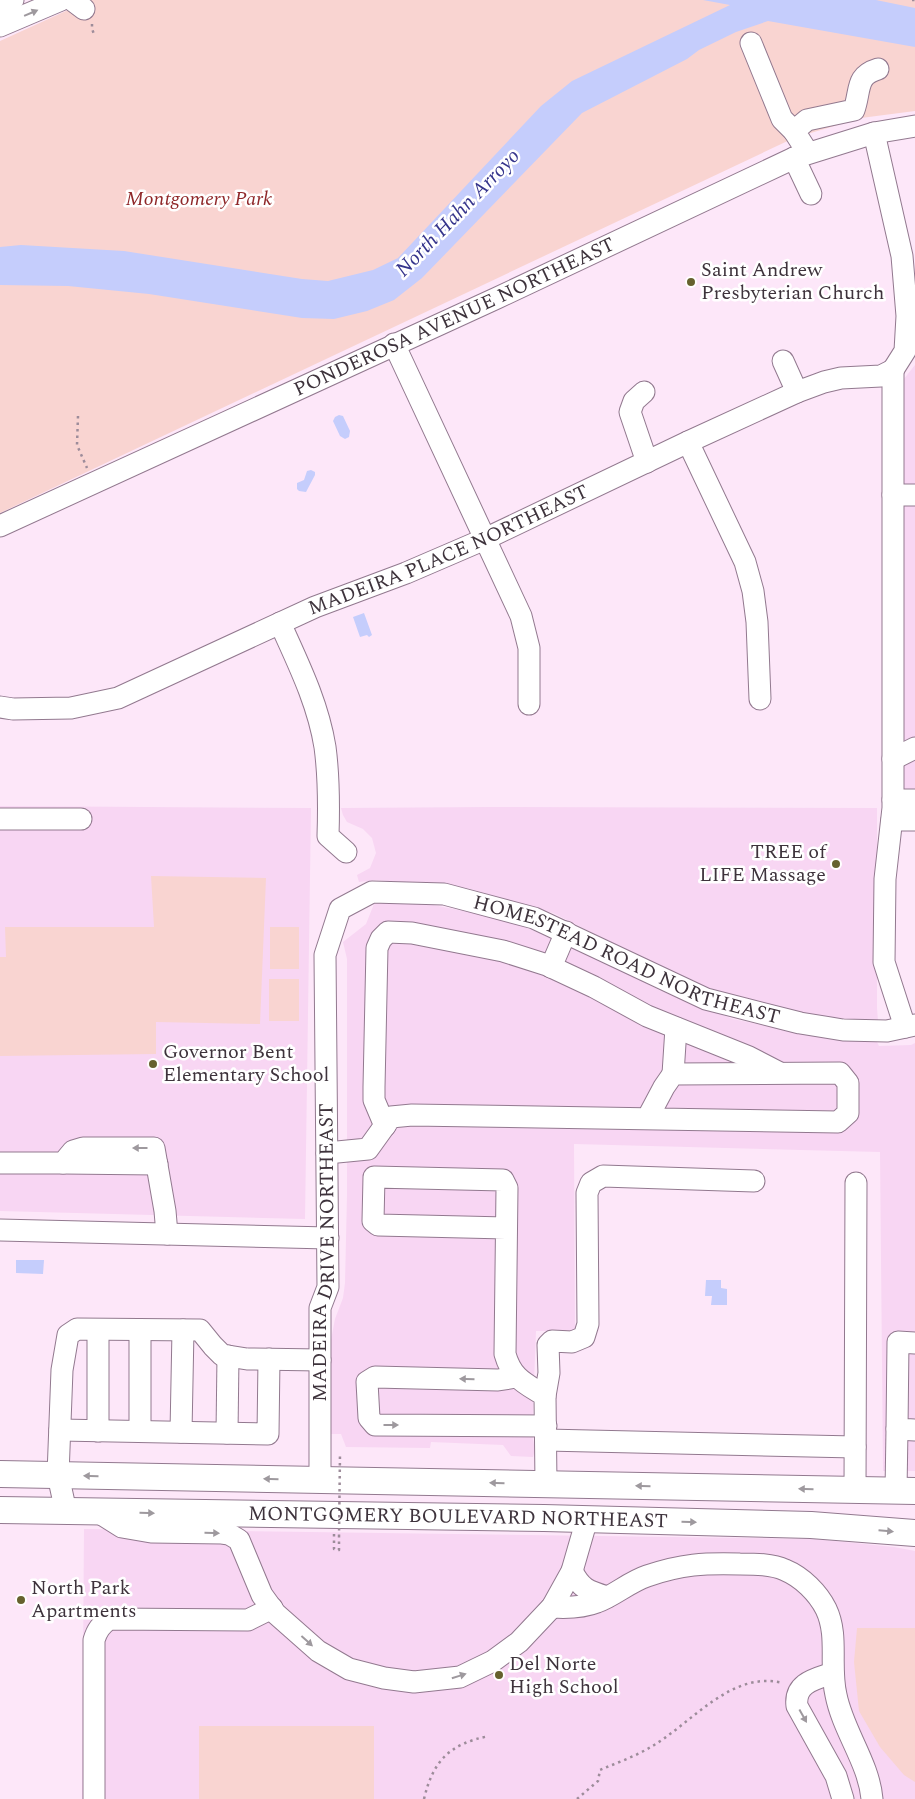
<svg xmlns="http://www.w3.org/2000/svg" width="915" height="1799" font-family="Spectral,serif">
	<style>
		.built { fill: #f8d6f3 }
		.green { fill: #f9d4d1 }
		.water { fill: #c5cdfc }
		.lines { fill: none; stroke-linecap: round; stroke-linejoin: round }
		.minor-casing { stroke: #92798f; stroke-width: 23 }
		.major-casing { stroke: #92798f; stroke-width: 28 }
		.path { stroke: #9d8c9a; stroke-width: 2.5; stroke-dasharray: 2.5 4; stroke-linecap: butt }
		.minor { stroke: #fff; stroke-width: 21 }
		.major { stroke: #fff; stroke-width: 26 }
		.path-bridge { stroke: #9d8c9a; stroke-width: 2.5; stroke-dasharray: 2.5 4; stroke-linecap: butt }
		.oneway { fill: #9e999e }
		.poi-dot { fill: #66612e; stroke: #fff; stroke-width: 2 }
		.labels { text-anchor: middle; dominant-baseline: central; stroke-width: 5; stroke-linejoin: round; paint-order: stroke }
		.park-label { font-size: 20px; font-style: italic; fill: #8f2729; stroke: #fff }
		.poi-label { font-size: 20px; fill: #3e333c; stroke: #fff; text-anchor: start }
		.street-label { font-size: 20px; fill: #3e333c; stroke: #fff }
		.water-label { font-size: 21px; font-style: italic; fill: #36358c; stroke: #fff }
	</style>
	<rect width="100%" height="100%" fill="#fde7f9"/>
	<g class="built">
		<polygon points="915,365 915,807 901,807 900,384"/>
		<polygon points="0,806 311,808 305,1219 0,1211"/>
		<polygon points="490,807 877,808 877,1008 878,1021 796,1015 710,992 553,913 467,888 376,880 359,882 357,875 370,868 376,853 372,838 363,829 347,822 343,815 341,808"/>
		<polygon points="385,900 428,904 504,919 577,948 659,990 733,1019 830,1039 877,1042 879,1046 911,1045 915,1043 915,1471 883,1471 880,1152 574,1144 575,1329 571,1331 536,1331 532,1434 535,1450 533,1457 511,1456 503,1445 431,1442 430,1448 346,1447 341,1434 331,1434 331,1340 335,1319 343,1298 345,1283 347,1195 347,959 343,942 366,924 374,904"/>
		<polygon points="84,1529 815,1539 894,1547 915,1551 915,1799 82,1799"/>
	</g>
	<g class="green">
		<polygon points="90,0 915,0 915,111 861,118 794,138 0,513 0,41"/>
		<polygon points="151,876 266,878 260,1024 156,1022 156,1054 0,1056 0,957 6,957 5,927 154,927"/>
		<rect x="270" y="927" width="29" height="42"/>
		<rect x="269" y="979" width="30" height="42"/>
		<polygon points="857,1628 915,1628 915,1782 904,1775 880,1747 859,1711 854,1662"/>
		<rect x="199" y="1726" width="175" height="73"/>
	</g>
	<g class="water">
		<polygon points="703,0 876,0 915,8 915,47 768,21 736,32 699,50 687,59 582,113 422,278 394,300 367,311 334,319 302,318 149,294 68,286 0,285 0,247 21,245 124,251 302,279 328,281 373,270 398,258 541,106 572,81 730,5"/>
		<polygon points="339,415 343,416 350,431 349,437 345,439 340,436 333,421 335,417"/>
		<polygon points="311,470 315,472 315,475 306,492 299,491 297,489 297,483 304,480 307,471"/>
		<polygon points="364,613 372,635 369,637 367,635 360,637 353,617"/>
		<polygon points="16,1260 44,1260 43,1274 16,1273"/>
		<polygon points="706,1280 721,1280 721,1288 727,1289 727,1305 711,1305 712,1296 705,1296"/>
	</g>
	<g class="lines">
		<g class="minor-casing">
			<g id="minor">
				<polyline points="72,0 84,9"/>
				<polyline points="0,5 13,0"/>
				<polyline points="0,26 61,0"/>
				<polyline points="751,43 782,119 794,131"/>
				<polyline points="874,133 902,256 907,316 905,351 893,370"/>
				<path d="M808,153L794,131L807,120L854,110C861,90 855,76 878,69"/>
				<polyline points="794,158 811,194"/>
				<polyline points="394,344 521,616 529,648 529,704"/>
				<polyline points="783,361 797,392"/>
				<polyline points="893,370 893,808 885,879 884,962 905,1027"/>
				<polyline points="644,392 634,401 630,412 647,462"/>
				<polyline points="688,442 745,562 753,591 757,622 760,699"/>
				<polyline points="893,495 915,495"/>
				<path id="s1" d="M0,526L497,298L794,158L874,133L915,126"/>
				<path d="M280,623C298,663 318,703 325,747C329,777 329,806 328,836L346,852"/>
				<path id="s2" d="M0,707L13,709L71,708L118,698L315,607L406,573L485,539L688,442L797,392L824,382L841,378L881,376L893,370"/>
				<polyline points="893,759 915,748"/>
				<polyline points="893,800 915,800"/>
				<polyline points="0,819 81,819"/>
				<polyline points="892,820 915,820"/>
				<polyline points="551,967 566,932"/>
				<polyline points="673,1074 676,1028"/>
				<polyline points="385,1126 374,1100 374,1087 377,948 381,939 388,932 412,933 503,951 547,965 594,987 647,1016 749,1057 778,1072"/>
				<polyline points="327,1153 368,1149 391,1117 412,1115 838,1122 848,1113 848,1083 840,1073 673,1074 664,1087 647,1119"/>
				<polyline points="0,1163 63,1163 73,1151 83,1148 154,1148 165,1211 167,1234"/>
				<polyline points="63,1163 157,1164"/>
				<path d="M506,1228L378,1225L373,1221L374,1177L503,1180L507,1188L505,1354C512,1379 525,1383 545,1396L546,1484"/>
				<polyline points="0,1230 328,1238"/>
				<polyline points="98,1330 98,1431"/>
				<polyline points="140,1330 140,1431"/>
				<polyline points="915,1343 898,1342 897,1429 915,1430"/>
				<polyline points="516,1377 498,1380 375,1377 367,1382 369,1418 375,1425 546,1426"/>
				<polyline points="545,1396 549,1373 548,1345 552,1341 572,1342 584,1337 588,1324 587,1193 591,1183 603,1176 754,1181"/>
				<polyline points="60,1430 268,1434 269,1359"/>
				<polyline points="181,1432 183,1330"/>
				<polyline points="227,1433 228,1356"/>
				<polyline points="546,1440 855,1447"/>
				<path id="s3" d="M320,1480V1308L328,1287L325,955L340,909L372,892L444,894L534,918L706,999L800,1023L843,1030L887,1031L915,1025"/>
				<polyline points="855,1490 856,1183"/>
				<polyline points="896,1491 897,1429"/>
				<polyline points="66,1512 58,1475 62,1370 68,1335 77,1329 200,1330 213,1346 222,1355 228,1356 247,1359 320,1360"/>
				<polyline points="98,1512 122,1527 151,1532 222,1533 229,1534 239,1540 262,1595 275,1613 318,1651 349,1669 384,1678 414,1682 460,1677 493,1661 519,1642 552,1607 572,1571 587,1519"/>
				<path d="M572,1571C581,1589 588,1591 607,1597"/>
				<path d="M552,1607C567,1608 582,1608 597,1602C614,1596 629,1582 647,1576C682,1564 704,1563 740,1564C755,1564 772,1564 785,1570C802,1577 818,1593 826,1609C839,1636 829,1666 836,1695C843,1731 869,1763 872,1799"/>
				<path d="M833,1673C815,1679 794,1683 797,1706L836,1776L843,1799"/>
				<path d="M94,1799V1640C97,1630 101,1625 109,1619L248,1620L272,1608"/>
			</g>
		</g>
		<g class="major-casing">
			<g id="major">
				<polyline points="0,1474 915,1491"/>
				<path id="s4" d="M0,1510L544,1518L811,1525L915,1533"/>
			</g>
		</g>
		<g class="path">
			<polyline points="912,0 915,0"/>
			<polyline points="92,24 92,29 94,34"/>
			<polyline points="78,416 77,445 87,468"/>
			<polyline points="334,1534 334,1549 339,1550 339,1537"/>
			<path d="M424,1799C433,1761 449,1744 489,1736"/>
			<path d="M577,1799L598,1781L600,1770C616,1763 634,1757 649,1748C692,1724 730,1670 783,1683"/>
		</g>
		<use href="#minor" class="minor"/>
		<use href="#major" class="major"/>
		<polyline class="path-bridge" points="339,1537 340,1453"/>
	</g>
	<defs><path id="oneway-solid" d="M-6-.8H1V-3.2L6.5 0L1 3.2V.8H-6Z" transform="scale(1.25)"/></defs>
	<g class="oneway">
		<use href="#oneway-solid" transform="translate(31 13) rotate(-23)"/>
		<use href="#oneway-solid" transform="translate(140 1148) rotate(-180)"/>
		<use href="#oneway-solid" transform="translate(467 1379) rotate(-179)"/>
		<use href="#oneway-solid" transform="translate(391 1425)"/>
		<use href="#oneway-solid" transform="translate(91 1476) rotate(-179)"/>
		<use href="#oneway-solid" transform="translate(271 1479) rotate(-179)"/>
		<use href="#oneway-solid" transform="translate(497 1483) rotate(-179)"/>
		<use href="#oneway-solid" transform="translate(643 1486) rotate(-179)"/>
		<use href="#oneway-solid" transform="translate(806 1489) rotate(-179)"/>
		<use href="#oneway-solid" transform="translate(147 1513) rotate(1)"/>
		<use href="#oneway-solid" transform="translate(689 1522) rotate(2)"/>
		<use href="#oneway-solid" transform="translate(886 1531) rotate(5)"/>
		<use href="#oneway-solid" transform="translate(212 1533) rotate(1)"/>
		<use href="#oneway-solid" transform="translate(307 1641) rotate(42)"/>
		<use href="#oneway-solid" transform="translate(459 1676) rotate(-17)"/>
		<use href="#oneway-solid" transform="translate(803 1716) rotate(61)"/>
	</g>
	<g class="poi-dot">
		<circle cx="691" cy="282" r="5"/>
		<circle cx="836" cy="864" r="5"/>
		<circle cx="153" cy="1064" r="5"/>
		<circle cx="21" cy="1600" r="5"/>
		<circle cx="499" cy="1675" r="5"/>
	</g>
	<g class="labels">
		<g class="park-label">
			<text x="199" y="199">Montgomery Park</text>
		</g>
		<g class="poi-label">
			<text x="701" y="270">Saint Andrew<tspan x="701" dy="23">Presbyterian Church</tspan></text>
			<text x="826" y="852" text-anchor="end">TREE of<tspan x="826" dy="23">LIFE Massage</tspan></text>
			<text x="163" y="1052">Governor Bent<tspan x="163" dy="23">Elementary School</tspan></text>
			<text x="31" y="1588">North Park<tspan x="31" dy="23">Apartments</tspan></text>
			<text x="509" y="1664">Del Norte<tspan x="509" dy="23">High School</tspan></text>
		</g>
		<g class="street-label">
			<text stroke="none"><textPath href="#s1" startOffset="500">PONDEROSA AVENUE NORTHEAST</textPath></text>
			<text stroke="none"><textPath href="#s2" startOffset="481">MADEIRA PLACE NORTHEAST</textPath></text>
			<text stroke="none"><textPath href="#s3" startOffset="878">HOMESTEAD ROAD NORTHEAST</textPath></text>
			<text stroke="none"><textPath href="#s3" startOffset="228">MADEIRA DRIVE NORTHEAST</textPath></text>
			<text stroke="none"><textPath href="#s4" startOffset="458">MONTGOMERY BOULEVARD NORTHEAST</textPath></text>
		</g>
		<g class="water-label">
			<text transform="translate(458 213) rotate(-46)">North Hahn Arroyo</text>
		</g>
	</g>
</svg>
